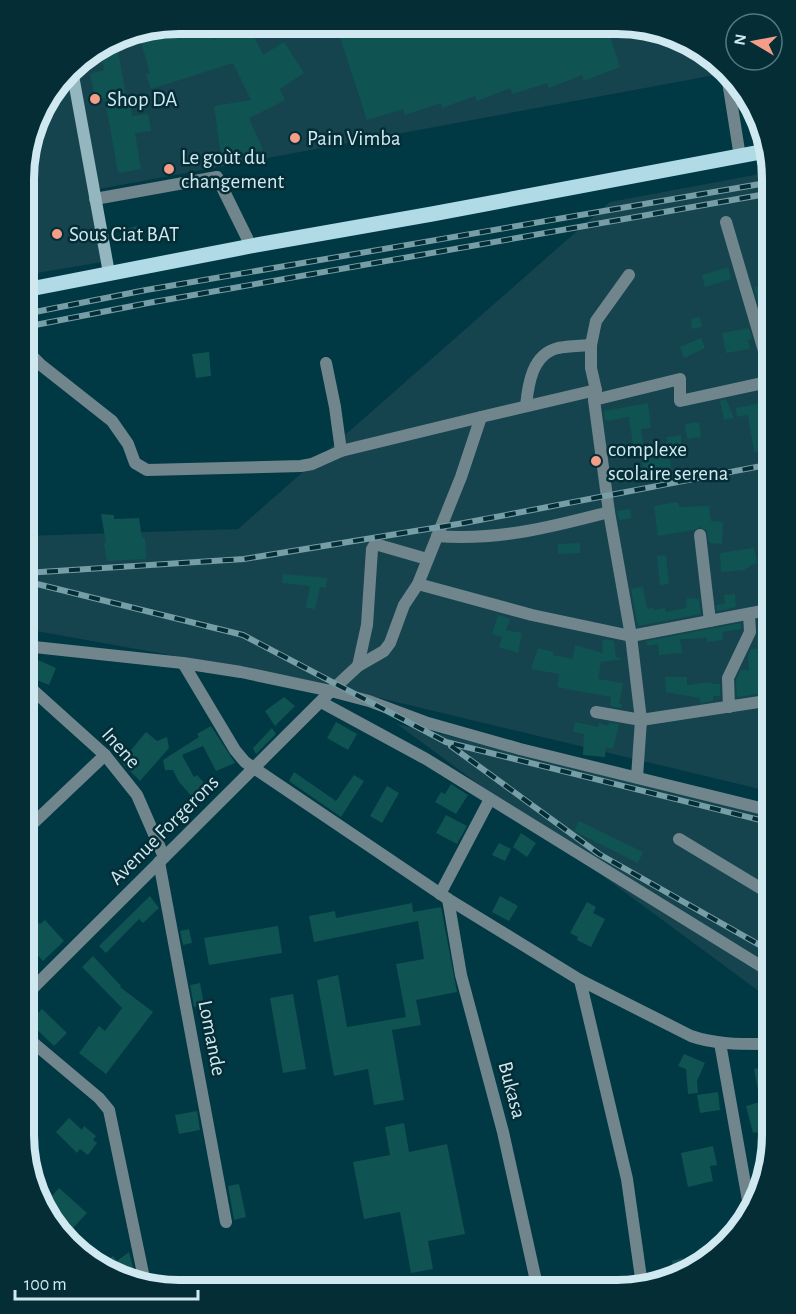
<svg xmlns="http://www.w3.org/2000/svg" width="796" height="1314" font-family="'Alegreya Sans',sans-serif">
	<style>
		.built { fill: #15444f }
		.building { fill: #105353 }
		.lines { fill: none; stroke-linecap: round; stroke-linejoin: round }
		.street { stroke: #71868c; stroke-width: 12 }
		.secondary { stroke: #94b6bf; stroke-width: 12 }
		.primary { stroke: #afdae6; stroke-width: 15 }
		.rail-casing { stroke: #779ea7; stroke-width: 6 }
		.rail { stroke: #042d36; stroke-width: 4; stroke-dasharray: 11; stroke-linecap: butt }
		.poi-dot { fill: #f49e87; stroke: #042d36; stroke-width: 2 }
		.labels { text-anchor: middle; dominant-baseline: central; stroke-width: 5; stroke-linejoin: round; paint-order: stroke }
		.poi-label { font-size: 21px; fill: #d0e9f0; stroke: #042d36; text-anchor: start }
		.street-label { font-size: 21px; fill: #d0e9f0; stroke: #042d36 }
		.rim { fill: none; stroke: #d0e9f0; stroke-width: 8 }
	</style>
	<rect width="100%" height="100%" fill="#003844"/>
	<g class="built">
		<polygon points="180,24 646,27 719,62 726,73 94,190 108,261 25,275 25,160 40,111 77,63 121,36"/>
		<polygon points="770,172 772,180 772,792 292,677 25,629 25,536 238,529 610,202"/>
		<polygon points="397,724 772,811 772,1001"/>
	</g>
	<g class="building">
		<polygon points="180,24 208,24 213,40 244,24 248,24 263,55 284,42 304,73 280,89 285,100 249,118 263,150 221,156 214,106 251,100 233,63 151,89 146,74 150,73 138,32"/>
		<polygon points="336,25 607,27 620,67 584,81 582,75 549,88 547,83 513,94 510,88 477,101 475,96 442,108 441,103 405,115 403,109 367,120"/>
		<polygon points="116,39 127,101 130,100 132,116 148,114 151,131 135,133 141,169 118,173 105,98 96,100 90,74 104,70 100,48"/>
		<polygon points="60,85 63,102 44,106"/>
		<polygon points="137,226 139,236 125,239 122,230"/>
		<polygon points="728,267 731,279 705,287 702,275"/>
		<polygon points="772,284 772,336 768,337 754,287"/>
		<polygon points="700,317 702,327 692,329 691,319"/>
		<polygon points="749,328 752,339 748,340 750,349 726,353 722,333"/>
		<polygon points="701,338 705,348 684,358 680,347"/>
		<polygon points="209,352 211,376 196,378 192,354"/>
		<polygon points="726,399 734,418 724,420 720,401"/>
		<polygon points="772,401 772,424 764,426 768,450 754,452 748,415 737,417 736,408"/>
		<polygon points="648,403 651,428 641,429 645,452 611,460 609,451 633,445 629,417 605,421 604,411"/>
		<polygon points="699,422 701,437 687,439 685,424"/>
		<polygon points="681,435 682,448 668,450 667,437"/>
		<polygon points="670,455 671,468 643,473 642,459"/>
		<polygon points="678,502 679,507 709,506 711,521 723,522 722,544 709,543 707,531 700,527 694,530 658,536 654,506"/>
		<polygon points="630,509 631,518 619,520 617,511"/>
		<polygon points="101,514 114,515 114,519 139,518 142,538 145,538 146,559 107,561 104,543 106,543"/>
		<polygon points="580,543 580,553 558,554 558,544"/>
		<polygon points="754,548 757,564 750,565 750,567 745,568 745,570 721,572 720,553"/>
		<polygon points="666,555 669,584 660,585 657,556"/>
		<polygon points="283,574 327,578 326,588 320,587 315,609 306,608 310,586 282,583"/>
		<polygon points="643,587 647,609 654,608 654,610 665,608 666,612 686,608 687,598 699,599 701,614 638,626 631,589"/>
		<polygon points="735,594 736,607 717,611 716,605 725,604 724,595"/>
		<polygon points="498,615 510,619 506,630 522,633 518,653 499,647 502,637 492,634"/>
		<polygon points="772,617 772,645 757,646 758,620"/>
		<polygon points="741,623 741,631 741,629 722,632 723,640 707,642 707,638 680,639 682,653 659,655 658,644 647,646 646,641"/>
		<polygon points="606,639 614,641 616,657 623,659 601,662 598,679 623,683 619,704 622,704 621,708 610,706 611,697 557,687 559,674 531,669 538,648 553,652 553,655 573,659 575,645 603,653 602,641"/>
		<polygon points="751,649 760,649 762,667 772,667 772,685 765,685 765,693 737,697 736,680 741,670 749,670 748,656"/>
		<polygon points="38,660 56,668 49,685 32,678"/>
		<polygon points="665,677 687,677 687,685 711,682 712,684 720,684 720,696 713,696 713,701 700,703 700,698 666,692"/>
		<polygon points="284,697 295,706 275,726 265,711"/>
		<polygon points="336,722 357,734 348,750 327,738"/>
		<polygon points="575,722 598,727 599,723 608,726 609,723 619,724 613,749 606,747 605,757 583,755 584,734 573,732"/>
		<polygon points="211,726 235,763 216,771 203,746 182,755 194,777 197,775 209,788 196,801 179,782 173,770 165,770 163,760 199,737 197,734"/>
		<polygon points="272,728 276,734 256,754 253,748"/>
		<polygon points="25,729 38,742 24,757 25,752"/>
		<polygon points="146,732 157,741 167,737 169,748 140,781 121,762"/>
		<polygon points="294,772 336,801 354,775 364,781 341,817 289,781"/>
		<polygon points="451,784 468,795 456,814 435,802 441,792 445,794"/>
		<polygon points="387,786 399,793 382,823 370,816"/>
		<polygon points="446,815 467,826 457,844 436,833"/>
		<polygon points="579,821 643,852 638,863 574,831"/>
		<polygon points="521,833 536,843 527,857 513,847"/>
		<polygon points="499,843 511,849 505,861 492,855"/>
		<polygon points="150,896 159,908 143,923 139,919 106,953 99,946"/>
		<polygon points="500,896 518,906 509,921 492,912"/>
		<polygon points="587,902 596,907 593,913 605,919 591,947 577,940 578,937 570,933"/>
		<polygon points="412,903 413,912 441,907 457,992 416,1000 421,1025 392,1030 404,1100 374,1105 368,1069 334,1076 317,980 338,975 347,1027 406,1017 396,964 424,959 418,921 314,942 309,916 335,911 336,918"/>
		<polygon points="24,910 40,924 45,920 64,941 43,961 24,941"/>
		<polygon points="278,926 282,953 209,965 204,938"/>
		<polygon points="189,929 192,943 183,945 180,931"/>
		<polygon points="93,956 121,986 120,987 153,1012 106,1074 79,1053 99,1026 105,1031 122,1008 82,967"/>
		<polygon points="200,983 204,1005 194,1007 190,985"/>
		<polygon points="293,994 306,1069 283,1073 270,998"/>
		<polygon points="42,1009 67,1033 54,1046 29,1022"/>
		<polygon points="684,1054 705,1063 697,1081 698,1093 688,1094 686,1069 678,1066"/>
		<polygon points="772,1066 772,1145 764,1166 757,1132 753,1133 746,1106 760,1102 754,1069"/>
		<polygon points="718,1092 720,1110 700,1113 697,1095"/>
		<polygon points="197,1111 200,1130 179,1134 175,1115"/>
		<polygon points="69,1118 82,1130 84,1126 96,1136 93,1140 97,1143 88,1155 80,1149 77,1153 56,1132"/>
		<polygon points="24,1119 35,1128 25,1141 24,1134"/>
		<polygon points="404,1123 409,1152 447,1144 465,1234 428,1241 433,1269 411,1273 400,1212 364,1219 353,1162 390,1155 385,1127"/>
		<polygon points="713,1146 717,1165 710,1166 713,1181 688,1187 681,1153"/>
		<polygon points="239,1184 246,1217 234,1220 228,1186"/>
		<polygon points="59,1188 87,1213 73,1228 46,1203"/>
		<polygon points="129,1252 133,1268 126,1273 127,1275 108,1267 105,1262 113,1256 117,1261"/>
		<polygon points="683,1258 685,1269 674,1272 672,1261"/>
	</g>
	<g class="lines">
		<g class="street">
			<polyline points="727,75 740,157"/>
			<polyline points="95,199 217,177 251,246"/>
			<polyline points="726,222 767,361 770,381"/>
			<polyline points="629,275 596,321 591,345 591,368 596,390 594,400 609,512 631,636 641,720 637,777"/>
			<polyline points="25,349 41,365 112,421 128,444 135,463 147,470 301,466 312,464 341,451"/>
			<polyline points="326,363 335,407 341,451 481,417"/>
			<polyline points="594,400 680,379 680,401 772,381"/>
			<path d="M526,406C528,385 532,354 558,348C568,346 580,346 591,345"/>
			<polyline points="700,535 710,621"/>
			<path d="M437,536C497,541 552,527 609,512"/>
			<polyline points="418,584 461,477 481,417 596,390"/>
			<polyline points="25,646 183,663 241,672 331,691 369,701 428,723 520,749 772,811"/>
			<path d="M183,663L235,750L245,762L448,899L580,980L691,1036C716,1045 745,1044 772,1044"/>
			<polyline points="358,666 367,625 372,549 375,544 427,559"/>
			<polyline points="25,683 105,755 137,795 164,857"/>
			<polyline points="321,702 426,759 772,973"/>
			<polyline points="729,707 728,678 750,632 749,614"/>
			<polyline points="596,712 641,720 772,700"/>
			<polyline points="24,832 105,755"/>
			<polyline points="679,839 772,895"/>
			<polyline points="159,862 226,1222"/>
			<polyline points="440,894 490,799"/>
			<polyline points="448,899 461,975 503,1132 538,1290"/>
			<polyline points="580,980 627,1179 642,1285"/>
			<polyline points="24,997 331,691 358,666 384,651 390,643 404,605 418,584 532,615 631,636 772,609"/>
			<polyline points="24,1035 99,1098 109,1110 145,1283"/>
			<polyline points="720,1043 749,1206"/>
			<polyline points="74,1244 93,1261"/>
		</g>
		<polyline class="secondary" points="72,70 109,273"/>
		<polyline class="primary" points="25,290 251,246 432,214 766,151"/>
		<g class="rail-casing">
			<g id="rail">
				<polyline points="25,314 146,290 772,182"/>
				<polyline points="25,327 148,303 772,193"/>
				<polyline points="25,573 244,559 464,523 772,464"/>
				<polyline points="25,581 243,635 446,742 772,823"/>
				<polyline points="451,746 599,854 772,952"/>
			</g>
		</g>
		<use href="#rail" class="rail"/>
	</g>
	<g class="poi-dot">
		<circle cx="95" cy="99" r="6"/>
		<circle cx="295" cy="138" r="6"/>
		<circle cx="169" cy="169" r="6"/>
		<circle cx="57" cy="234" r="6"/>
		<circle cx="596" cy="461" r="6"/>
	</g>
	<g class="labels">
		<g class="poi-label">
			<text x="107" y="99">Shop DA</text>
			<text x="307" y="138">Pain Vimba</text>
			<text x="181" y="157">Le goùt du<tspan x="181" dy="24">changement</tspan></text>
			<text x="69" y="234">Sous Ciat BAT</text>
			<text x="608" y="449">complexe<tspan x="608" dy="24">scolaire serena</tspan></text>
		</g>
		<g class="street-label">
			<text transform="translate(121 748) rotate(48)">Inene</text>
			<text transform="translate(164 830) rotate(-45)">Avenue Forgerons</text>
			<text transform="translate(212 1038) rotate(79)">Lomande</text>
			<text transform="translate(512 1090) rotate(75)">Bukasa</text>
		</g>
	</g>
	<path d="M0 0H796V1314H0ZM179 34H617A145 145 0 0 1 762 179V1135A145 145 0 0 1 617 1280H179A145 145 0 0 1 34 1135V179A145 145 0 0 1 179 34Z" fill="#042d36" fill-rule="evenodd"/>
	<path class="rim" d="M179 34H617A145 145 0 0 1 762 179V1135A145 145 0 0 1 617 1280H179A145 145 0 0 1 34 1135V179A145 145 0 0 1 179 34Z"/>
	<g transform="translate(754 42) rotate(280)"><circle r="28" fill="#042d36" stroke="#567880" stroke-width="1.5"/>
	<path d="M0-4.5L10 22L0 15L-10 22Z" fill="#f49e87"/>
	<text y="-9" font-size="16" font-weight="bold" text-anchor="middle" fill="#d0e9f0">N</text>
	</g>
	<path d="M15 1290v9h183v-9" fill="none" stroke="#d0e9f0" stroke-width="3"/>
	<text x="24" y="1290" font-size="18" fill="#d0e9f0" stroke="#042d36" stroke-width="4.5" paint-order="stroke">100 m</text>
</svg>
